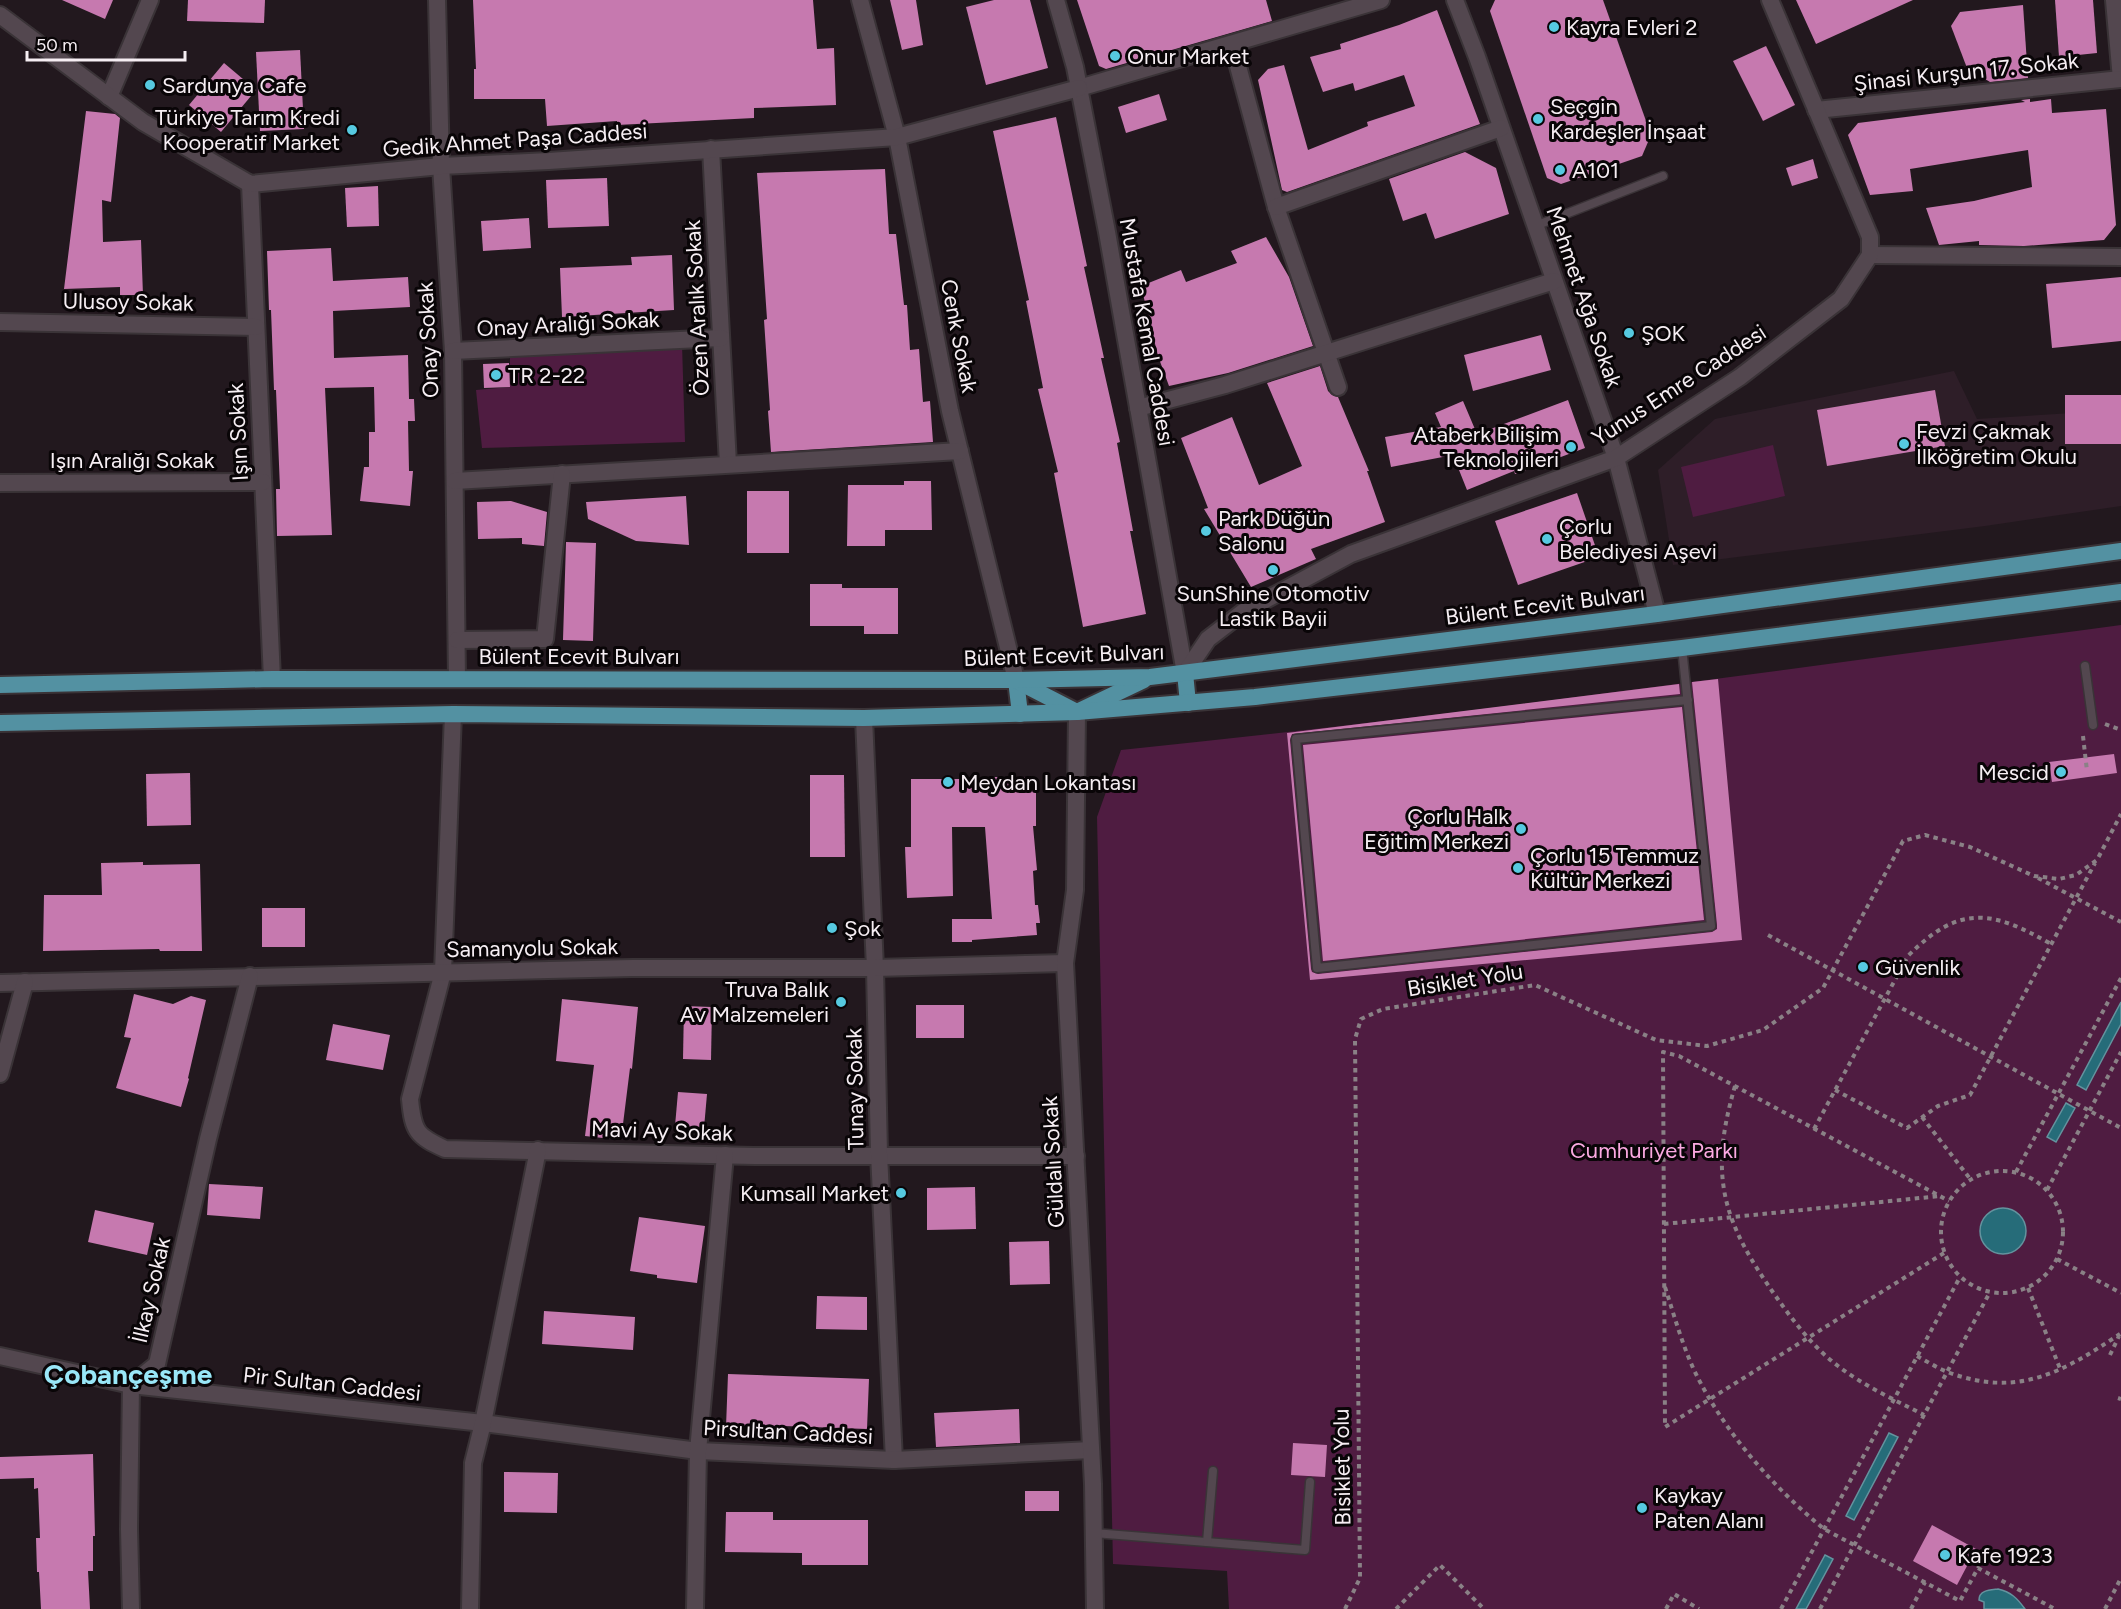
<svg xmlns="http://www.w3.org/2000/svg" width="2121" height="1609" font-family="Figtree,sans-serif">
	<style>
		.built { fill: #2e1e28 }
		.green { fill: #4f1c41 }
		.water { fill: #266c79; stroke: #64939e; stroke-width: 1.5 }
		.building { fill: #c679af }
		.lines { fill: none; stroke-linecap: round; stroke-linejoin: round }
		.service-casing { stroke: #3a3337; stroke-width: 11 }
		.minor-casing { stroke: #3a3337; stroke-width: 20 }
		.tertiary-casing { stroke: #3a3337; stroke-width: 20 }
		.primary-casing { stroke: #3a3337; stroke-width: 20 }
		.path { stroke: #8a8186; stroke-width: 4; stroke-dasharray: 4.5 4.5; stroke-linecap: butt }
		.service { stroke: #53474f; stroke-width: 8 }
		.minor { stroke: #53474f; stroke-width: 16 }
		.tertiary { stroke: #53474f; stroke-width: 16 }
		.primary { stroke: #5391a2; stroke-width: 16 }
		.poi-dot { fill: #56c9e0; stroke: #090507; stroke-width: 2 }
		.labels { text-anchor: middle; dominant-baseline: central; stroke-width: 6; stroke-linejoin: round; paint-order: stroke }
		.poi-label { font-size: 22px; fill: #f6eef3; stroke: #090507; text-anchor: start }
		.street-label { font-size: 22px; fill: #f6eef3; stroke: #090507 }
		.park-label { font-size: 22px; fill: #fba9e1; stroke: #090507 }
		.district-label { font-size: 28px; font-weight: bold; fill: #99e7f8; stroke: #090507 }
	</style>
	<rect width="100%" height="100%" fill="#22181e"/>
	<polygon class="built" points="1954,371 1977,419 2121,410 2121,506 1985,526 1673,565 1658,470 1715,419"/>
	<g class="green">
		<polygon points="682,344 685,442 482,448 476,390 510,387 510,352"/>
		<polygon points="1773,445 1785,496 1693,517 1681,467"/>
		<path d="M2121,625V1609H1229L1227,1571L1113,1564L1097,817L1121,750C1455,716 1788,669 2121,625Z"/>
	</g>
	<g class="water">
		<polygon points="2121,1002 2121,1024 2086,1090 2077,1085"/>
		<polygon points="2066,1103 2075,1108 2056,1142 2047,1137"/>
		<circle cx="2003" cy="1231" r="23"/>
		<polygon points="1889,1433 1898,1437 1854,1520 1846,1516"/>
		<polygon points="1825,1555 1833,1559 1806,1609 1796,1609"/>
		<path d="M1998,1589C2011,1592 2017,1598 2025,1609H1984V1602L1979,1600C1979,1590 1990,1590 1998,1589Z"/>
	</g>
	<g class="building">
		<polygon points="62,0 113,0 105,19"/>
		<polygon points="188,0 265,0 264,23 187,21"/>
		<polygon points="473,0 813,0 817,49 834,48 836,105 754,108 754,118 617,125 617,121 547,126 545,99 474,99 474,69 476,69"/>
		<polygon points="890,0 916,0 923,45 902,50"/>
		<polygon points="994,0 1030,0 1048,68 986,85 966,7"/>
		<polygon points="1077,0 1266,0 1272,21 1106,69 1099,66"/>
		<polygon points="1495,0 1603,0 1651,135 1642,156 1561,184 1547,178 1490,11"/>
		<polygon points="1796,0 1913,0 1816,44"/>
		<polygon points="2055,0 2093,0 2097,53 2059,57"/>
		<polygon points="2023,5 2028,78 1990,82 1967,68 1951,26 1960,12"/>
		<polygon points="1437,10 1480,124 1287,192 1282,190 1258,80 1268,69 1284,65 1308,150 1368,126 1367,122 1415,106 1404,75 1355,91 1353,83 1323,92 1310,57 1341,49 1340,44 1399,25"/>
		<polygon points="1766,46 1795,105 1763,121 1733,61"/>
		<polygon points="300,50 304,129 260,131 256,52"/>
		<polygon points="224,63 256,90 221,132 189,105"/>
		<polygon points="1159,94 1167,120 1126,133 1118,107"/>
		<polygon points="2030,99 2030,102 2051,99 2052,113 2106,109 2116,225 2104,240 2024,246 1979,245 1979,241 1939,245 1926,208 1974,201 2032,187 2028,150 1910,169 1913,191 1870,195 1848,135 1858,123 2025,102 2021,100"/>
		<polygon points="86,111 115,114 120,118 111,202 102,200 103,242 141,240 143,295 120,295 120,287 64,289"/>
		<polygon points="1056,117 1087,266 1084,267 1104,358 1101,358 1120,442 1117,443 1133,531 1130,531 1146,614 1083,627 1054,473 1058,472 1038,389 1043,388 1026,301 1029,300 993,131"/>
		<polygon points="1465,152 1496,168 1509,214 1435,239 1426,213 1403,221 1389,179"/>
		<polygon points="1813,159 1818,178 1792,186 1786,168"/>
		<polygon points="885,169 889,234 896,234 904,305 907,305 910,350 919,349 923,402 930,401 933,442 771,452 768,411 770,410 764,320 767,319 757,173"/>
		<polygon points="607,178 609,226 548,228 546,180"/>
		<polygon points="378,186 379,226 347,227 345,188"/>
		<polygon points="529,218 531,248 483,251 481,221"/>
		<polygon points="1266,237 1289,277 1313,346 1228,373 1169,386 1158,356 1141,286 1181,270 1186,282 1237,263 1231,251"/>
		<polygon points="331,248 333,281 408,277 410,307 333,311 334,358 408,355 409,399 414,399 415,421 408,421 409,471 413,471 410,506 360,501 364,467 369,467 369,432 375,432 374,387 325,388 332,535 277,536 276,489 280,489 276,390 274,390 271,310 269,310 267,251"/>
		<polygon points="672,255 674,310 562,317 560,268 632,265 631,257"/>
		<polygon points="2121,277 2121,341 2052,348 2046,284"/>
		<polygon points="1541,335 1551,370 1473,391 1464,355"/>
		<polygon points="509,363 510,387 484,388 483,364"/>
		<polygon points="1320,366 1328,391 1332,395 1338,397 1369,471 1367,471 1385,522 1311,549 1316,559 1251,587 1204,509 1208,508 1181,438 1232,417 1259,485 1302,466 1267,383"/>
		<polygon points="1935,390 1945,446 1827,466 1817,410"/>
		<rect x="2065" y="395" width="56" height="49"/>
		<polygon points="1568,400 1585,448 1515,474 1514,471 1467,490 1453,455 1391,467 1385,437 1441,427 1435,413 1463,401 1477,434"/>
		<polygon points="904,481 931,481 932,530 885,530 885,546 847,546 848,485 904,485"/>
		<rect x="747" y="491" width="42" height="62"/>
		<polygon points="1577,493 1599,557 1518,585 1495,521"/>
		<polygon points="686,496 689,545 636,541 588,519 586,502"/>
		<polygon points="511,501 547,512 544,546 522,544 522,538 478,539 477,502"/>
		<polygon points="566,542 596,543 593,641 563,640"/>
		<polygon points="810,584 842,584 842,588 898,588 898,634 864,634 864,626 810,626"/>
		<polygon points="1718,679 1742,940 1310,980 1287,733 1679,684 1680,694 1292,734 1290,740 1311,969 1312,972 1318,974 1712,932 1717,929 1717,925 1692,682"/>
		<polygon points="1682,707 1704,920 1323,961 1303,745"/>
		<polygon points="2114,754 2117,773 2052,782 2049,762"/>
		<polygon points="190,773 191,825 147,826 146,774"/>
		<polygon points="810,775 844,775 845,857 810,857"/>
		<polygon points="986,777 1036,777 1036,826 1033,826 1037,870 1033,871 1035,905 1038,905 1040,923 1036,923 1037,935 972,940 972,942 952,942 952,919 992,919 985,827 952,827 953,896 907,898 905,847 911,847 911,779 986,779"/>
		<polygon points="143,862 143,865 200,864 202,951 160,951 159,949 43,951 44,895 102,895 101,863"/>
		<rect x="262" y="908" width="43" height="39"/>
		<polygon points="134,994 173,1004 191,996 206,1000 188,1078 189,1079 181,1107 116,1088 131,1038 124,1037"/>
		<polygon points="562,999 638,1007 632,1069 630,1068 621,1140 585,1136 594,1065 556,1061"/>
		<rect x="916" y="1005" width="48" height="33"/>
		<polygon points="684,1006 712,1007 711,1060 683,1059"/>
		<polygon points="333,1024 390,1035 383,1070 326,1060"/>
		<polygon points="678,1092 707,1094 704,1128 675,1126"/>
		<polygon points="209,1184 263,1187 260,1219 207,1215"/>
		<polygon points="975,1187 976,1229 927,1230 927,1188"/>
		<polygon points="95,1210 154,1223 147,1255 88,1242"/>
		<polygon points="639,1217 705,1226 697,1283 657,1278 657,1275 630,1271"/>
		<polygon points="1049,1241 1050,1284 1010,1285 1009,1242"/>
		<polygon points="817,1296 867,1297 867,1330 816,1329"/>
		<polygon points="544,1311 635,1317 633,1350 542,1344"/>
		<polygon points="728,1374 869,1379 867,1429 784,1426 784,1430 726,1427"/>
		<polygon points="1019,1409 1020,1443 936,1447 934,1413"/>
		<polygon points="1293,1443 1327,1445 1325,1477 1291,1475"/>
		<polygon points="93,1454 95,1536 93,1536 93,1571 88,1571 90,1609 41,1609 39,1572 37,1572 36,1538 40,1538 38,1488 34,1489 34,1478 0,1479 0,1457"/>
		<polygon points="504,1472 558,1473 557,1513 504,1512"/>
		<rect x="1025" y="1491" width="34" height="20"/>
		<polygon points="726,1512 773,1512 773,1520 868,1520 868,1565 802,1565 802,1553 725,1552"/>
		<polygon points="1932,1525 1976,1549 1957,1585 1913,1561"/>
	</g>
	<g class="lines">
		<g class="service-casing">
			<g id="service">
				<polyline points="1535,226 1663,176"/>
				<polyline points="1682,648 1711,926 1317,968 1296,739 1688,700"/>
				<polyline points="2085,666 2093,725"/>
				<polyline points="1094,1533 1305,1550 1310,1482"/>
				<polyline points="1207,1542 1213,1471"/>
			</g>
		</g>
		<g class="minor-casing">
			<g id="minor">
				<polyline points="437,0 441,166 453,351 457,679"/>
				<polyline points="860,0 897,137 950,411 1016,680"/>
				<polyline points="1455,0 1477,57 1616,458 1657,614"/>
				<polyline points="2114,0 2121,79"/>
				<polyline points="1232,44 1276,207 1338,387"/>
				<polyline points="1079,88 1381,0"/>
				<polyline points="109,97 150,0"/>
				<polyline points="1816,110 2121,79"/>
				<polyline points="711,149 728,464"/>
				<polyline points="250,184 272,679"/>
				<polyline points="1276,207 1501,128"/>
				<polyline points="1870,255 2121,257"/>
				<polyline points="0,322 256,327"/>
				<polyline points="453,351 721,338"/>
				<polyline points="1138,408 1225,385 1554,281"/>
				<polyline points="455,481 960,451"/>
				<polyline points="0,483 263,482"/>
				<polyline points="457,640 545,639 562,474"/>
				<path d="M453,714L443,972L410,1099C413,1132 417,1136 445,1149L754,1156H1076"/>
				<polyline points="864,718 875,968 879,1154 894,1460"/>
				<polyline points="0,983 632,968 875,968 1065,963"/>
				<polyline points="0,1074 25,982"/>
				<polyline points="0,1356 131,1385 483,1423 698,1451 894,1460 1091,1450"/>
				<polyline points="131,1609 129,1529 131,1385 157,1364 208,1139 250,976"/>
				<polyline points="470,1609 473,1463 483,1423 538,1150"/>
				<polyline points="695,1609 698,1451 725,1155"/>
			</g>
		</g>
		<g class="tertiary-casing">
			<g id="tertiary">
				<polyline points="1056,0 1075,67 1107,232 1185,673"/>
				<polyline points="0,15 143,122 250,184 441,166 549,161 897,137 1079,88"/>
				<polyline points="1185,673 1208,639 1243,612 1351,554 1616,458 1740,377 1841,299 1870,255 1870,237 1770,0"/>
				<polyline points="1077,712 1075,890 1065,963 1093,1484 1095,1609"/>
			</g>
		</g>
		<g class="primary-casing">
			<g id="primary">
				<polyline points="1185,673 1188,703"/>
				<polyline points="1016,680 1020,714"/>
				<polyline points="1017,681 1077,712 1144,680"/>
				<polyline points="0,685 272,679 1016,680 1150,677 1657,614 2121,551"/>
				<polyline points="0,723 453,714 864,718 1077,712 1255,697 1682,648 2121,592"/>
			</g>
		</g>
		<g class="path">
			<polyline points="2105,724 2121,730"/>
			<polyline points="2083,736 2087,771"/>
			<polyline points="2038,878 2121,922"/>
			<polyline points="1768,935 2121,1128"/>
			<path d="M1735,1086C1708,1178 1723,1222 1777,1298C1794,1322 1814,1348 1838,1366C1864,1386 1895,1400 1924,1415"/>
			<polyline points="1835,1090 1907,1128 1938,1106 1970,1095 2095,863"/>
			<polyline points="1922,1117 1971,1180"/>
			<path d="M1814,1129L1908,956C1959,904 1992,910 2051,944"/>
			<circle cx="2002" cy="1232" r="61"/>
			<polyline points="2016,1172 2121,978"/>
			<polyline points="2047,1190 2121,1052"/>
			<polyline points="1664,1224 1940,1196"/>
			<polyline points="1944,1253 1665,1427 1663,1052 1679,1056 1949,1201"/>
			<polyline points="2057,1259 2121,1293"/>
			<path d="M1665,1287C1674,1315 1682,1344 1694,1370C1724,1432 1771,1485 1824,1529L1960,1601L1978,1568L2055,1609"/>
			<polyline points="2028,1288 2061,1371"/>
			<polyline points="2110,1355 2119,1336"/>
			<path d="M1917,1356C1928,1362 1939,1369 1950,1373C2020,1398 2064,1371 2120,1334"/>
			<polyline points="2118,1398 2121,1399"/>
			<polyline points="1345,1609 1360,1578 1355,1039 1361,1019 1383,1009 1535,985 1656,1040 1707,1046 1763,1030 1823,988 1903,841 1925,835 1970,847 2034,876 2059,879 2076,875 2097,860 2121,814"/>
			<polyline points="1396,1609 1440,1565 1484,1609"/>
			<polyline points="1666,1609 1674,1594 1699,1609"/>
			<polyline points="1781,1609 1960,1277"/>
			<polyline points="1820,1609 1990,1292"/>
			<polyline points="1911,1609 1925,1582"/>
			<polyline points="2105,1609 2121,1578"/>
		</g>
		<use href="#service" class="service"/>
		<use href="#minor" class="minor"/>
		<use href="#tertiary" class="tertiary"/>
		<use href="#primary" class="primary"/>
	</g>
	<g class="poi-dot">
		<circle cx="1554" cy="27" r="6"/>
		<circle cx="1115" cy="56" r="6"/>
		<circle cx="150" cy="85" r="6"/>
		<circle cx="1538" cy="119" r="6"/>
		<circle cx="352" cy="130" r="6"/>
		<circle cx="1560" cy="170" r="6"/>
		<circle cx="1629" cy="333" r="6"/>
		<circle cx="496" cy="375" r="6"/>
		<circle cx="1904" cy="444" r="6"/>
		<circle cx="1571" cy="447" r="6"/>
		<circle cx="1206" cy="531" r="6"/>
		<circle cx="1547" cy="539" r="6"/>
		<circle cx="1273" cy="570" r="6"/>
		<circle cx="2061" cy="772" r="6"/>
		<circle cx="948" cy="782" r="6"/>
		<circle cx="1521" cy="829" r="6"/>
		<circle cx="1518" cy="868" r="6"/>
		<circle cx="832" cy="928" r="6"/>
		<circle cx="1863" cy="967" r="6"/>
		<circle cx="841" cy="1002" r="6"/>
		<circle cx="901" cy="1193" r="6"/>
		<circle cx="1642" cy="1508" r="6"/>
		<circle cx="1945" cy="1555" r="6"/>
	</g>
	<g class="labels">
		<g class="poi-label">
			<text x="1566" y="27">Kayra Evleri 2</text>
			<text x="1127" y="56">Onur Market</text>
			<text x="162" y="85">Sardunya Cafe</text>
			<text x="1550" y="106">Seçgin<tspan x="1550" dy="25">Kardeşler İnşaat</tspan></text>
			<text x="340" y="117" text-anchor="end">Türkiye Tarım Kredi<tspan x="340" dy="25">Kooperatif Market</tspan></text>
			<text x="1572" y="170">A101</text>
			<text x="1641" y="333">ŞOK</text>
			<text x="508" y="375">TR 2-22</text>
			<text x="1916" y="431">Fevzi Çakmak<tspan x="1916" dy="25">İlköğretim Okulu</tspan></text>
			<text x="1559" y="434" text-anchor="end">Ataberk Bilişim<tspan x="1559" dy="25">Teknolojileri</tspan></text>
			<text x="1218" y="518">Park Düğün<tspan x="1218" dy="25">Salonu</tspan></text>
			<text x="1559" y="526">Çorlu<tspan x="1559" dy="25">Belediyesi Aşevi</tspan></text>
			<text x="1273" y="593" text-anchor="middle">SunShine Otomotiv<tspan x="1273" dy="25">Lastik Bayii</tspan></text>
			<text x="2049" y="772" text-anchor="end">Mescid</text>
			<text x="960" y="782">Meydan Lokantası</text>
			<text x="1509" y="816" text-anchor="end">Çorlu Halk<tspan x="1509" dy="25">Eğitim Merkezi</tspan></text>
			<text x="1530" y="855">Çorlu 15 Temmuz<tspan x="1530" dy="25">Kültür Merkezi</tspan></text>
			<text x="844" y="928">Şok</text>
			<text x="1875" y="967">Güvenlik</text>
			<text x="829" y="989" text-anchor="end">Truva Balık<tspan x="829" dy="25">Av Malzemeleri</tspan></text>
			<text x="889" y="1193" text-anchor="end">Kumsall Market</text>
			<text x="1654" y="1495">Kaykay<tspan x="1654" dy="25">Paten Alanı</tspan></text>
			<text x="1957" y="1555">Kafe 1923</text>
		</g>
		<g class="street-label">
			<text transform="translate(1966 72) rotate(-6)">Şinasi Kurşun 17. Sokak</text>
			<text transform="translate(515 140) rotate(-4)">Gedik Ahmet Paşa Caddesi</text>
			<text transform="translate(1584 297) rotate(71)">Mehmet Ağa Sokak</text>
			<text transform="translate(128 302) rotate(1)">Ulusoy Sokak</text>
			<text transform="translate(697 308) rotate(-93)">Özen Aralık Sokak</text>
			<text transform="translate(568 324) rotate(-3)">Onay Aralığı Sokak</text>
			<text transform="translate(1147 332) rotate(80)">Mustafa Kemal Caddesi</text>
			<text transform="translate(959 336) rotate(79)">Cenk Sokak</text>
			<text transform="translate(428 340) rotate(-93)">Onay Sokak</text>
			<text transform="translate(1679 385) rotate(-33)">Yunus Emre Caddesi</text>
			<text transform="translate(238 432) rotate(-93)">Işın Sokak</text>
			<text x="132" y="460">Işın Aralığı Sokak</text>
			<text transform="translate(1545 605) rotate(-7)">Bülent Ecevit Bulvarı</text>
			<text transform="translate(1064 655) rotate(-2)">Bülent Ecevit Bulvarı</text>
			<text x="579" y="656">Bülent Ecevit Bulvarı</text>
			<text transform="translate(532 948) rotate(-1)">Samanyolu Sokak</text>
			<text transform="translate(1465 980) rotate(-9)">Bisiklet Yolu</text>
			<text transform="translate(855 1089) rotate(-91)">Tunay Sokak</text>
			<text transform="translate(662 1131) rotate(2)">Mavi Ay Sokak</text>
			<text transform="translate(1053 1162) rotate(-93)">Güldalı Sokak</text>
			<text transform="translate(151 1290) rotate(-77)">İlkay Sokak</text>
			<text transform="translate(332 1384) rotate(6)">Pir Sultan Caddesi</text>
			<text transform="translate(788 1432) rotate(3)">Pirsultan Caddesi</text>
			<text transform="translate(1342 1467) rotate(-91)">Bisiklet Yolu</text>
		</g>
		<g class="park-label">
			<text x="1654" y="1150">Cumhuriyet Parkı</text>
		</g>
		<g class="district-label">
			<text x="128" y="1374">Çobançeşme</text>
		</g>
	</g>
	<path d="M27 51v9h158v-9" fill="none" stroke="#f6eef3" stroke-width="3"/>
	<text x="36" y="51" font-size="18" fill="#f6eef3" stroke="#090507" stroke-width="4.5" paint-order="stroke">50 m</text>
</svg>
